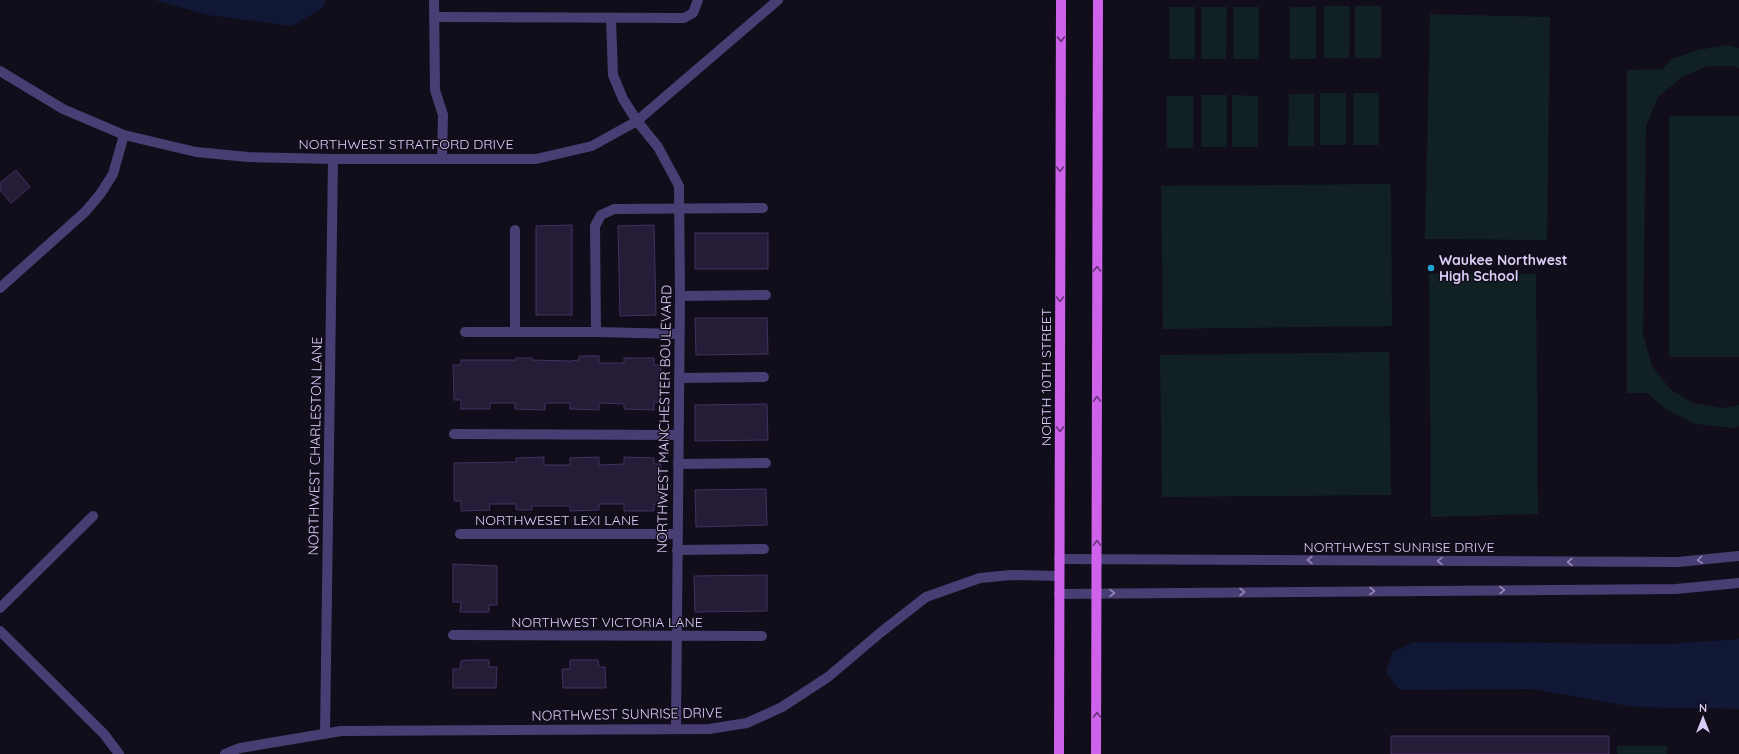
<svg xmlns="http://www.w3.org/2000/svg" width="1739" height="754" font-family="Quicksand,sans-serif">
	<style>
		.green { fill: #112123 }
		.water { fill: #101836 }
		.building { fill: #261c38; stroke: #433161 }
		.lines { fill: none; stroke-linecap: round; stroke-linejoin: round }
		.minor { stroke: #493e73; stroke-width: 10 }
		.major { stroke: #ce62ea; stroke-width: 10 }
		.oneway { stroke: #663378 }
		.oneway2 { stroke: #9186b6 }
		.poi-dot { fill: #1da2d4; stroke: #110d1a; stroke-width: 1.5 }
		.labels { text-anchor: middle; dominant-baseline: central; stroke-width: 3; stroke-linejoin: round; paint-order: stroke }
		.street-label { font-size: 14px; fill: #d9cdf8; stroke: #110d1a }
		.poi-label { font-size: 14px; font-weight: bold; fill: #d9cdf8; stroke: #110d1a; text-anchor: start }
	</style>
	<rect width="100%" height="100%" fill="#110d1a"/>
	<g class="green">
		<polygon points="1324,6 1350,6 1349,58 1324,58"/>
		<rect x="1355" y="6" width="26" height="52"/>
		<rect x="1169" y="7" width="26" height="52"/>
		<polygon points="1201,7 1227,7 1226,59 1201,59"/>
		<rect x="1233" y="7" width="26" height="52"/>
		<rect x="1290" y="7" width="26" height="52"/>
		<polygon points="1430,14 1550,17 1547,240 1425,239"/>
		<polygon points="1728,45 1739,48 1739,68 1734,66 1708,66 1682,77 1658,97 1646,126 1643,334 1652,366 1670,389 1693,403 1722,408 1739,405 1739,426 1735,428 1696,424 1664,408 1647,393 1627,393 1627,70 1662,69 1672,59 1698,50"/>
		<rect x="1320" y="93" width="26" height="52"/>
		<rect x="1353" y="93" width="26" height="52"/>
		<polygon points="1289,94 1314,94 1314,146 1288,146"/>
		<rect x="1201" y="95" width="26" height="52"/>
		<polygon points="1232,95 1258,96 1258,147 1232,147"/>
		<rect x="1167" y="96" width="26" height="52"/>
		<rect x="1669" y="116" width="70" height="241"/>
		<polygon points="1391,184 1392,326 1163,329 1161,186"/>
		<polygon points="1429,274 1536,274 1538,514 1431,517"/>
		<polygon points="1389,352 1391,495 1162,497 1160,355"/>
		<rect x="1617" y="746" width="50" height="8"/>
	</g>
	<g class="water">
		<polygon points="154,0 326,0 323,8 292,26 208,15"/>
		<polygon points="1739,639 1739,709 1633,707 1533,689 1399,690 1386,672 1392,652 1414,642 1668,644"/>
	</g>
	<g class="building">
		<polygon points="16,170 30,187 11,203 0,190 0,183"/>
		<polygon points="572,225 572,315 536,315 536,226"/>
		<polygon points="654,225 656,315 620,316 618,226"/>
		<rect x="695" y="233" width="73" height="36"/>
		<polygon points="695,318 767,318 768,354 696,355"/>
		<polygon points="579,356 599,356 599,363 624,363 624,358 654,358 654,365 661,365 660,402 654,402 654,410 624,409 624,404 599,403 599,410 570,409 570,403 545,403 545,410 515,409 515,403 490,403 490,409 461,409 461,400 454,400 453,365 461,365 461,360 516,360 516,358 532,358 532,360 570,361 579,360"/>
		<polygon points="767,404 768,440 695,441 695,405"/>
		<polygon points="544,457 544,465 570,465 570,458 599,457 599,465 624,464 624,457 654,458 654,464 661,464 660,504 654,504 654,511 624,511 624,504 599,504 599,510 570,511 570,506 532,506 532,510 516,510 516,504 489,504 490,510 461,511 461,501 454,501 454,463 516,462 516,458"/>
		<polygon points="766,489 767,525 696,527 695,490"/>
		<polygon points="453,564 497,566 497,605 489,605 489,612 460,612 461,602 453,602"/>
		<polygon points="767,575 767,611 695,612 694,576"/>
		<polygon points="468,660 489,660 489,667 497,667 496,688 453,688 453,669 460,669 461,661"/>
		<polygon points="570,660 598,660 599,667 605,667 606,688 563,688 562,669 570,669"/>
		<rect x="1391" y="736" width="218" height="18"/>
	</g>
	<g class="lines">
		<g class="minor">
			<polyline points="434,0 435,90 443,115 442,159"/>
			<polyline points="434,17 684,18 693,13 698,0"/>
			<polyline points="611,18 613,75 623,99 637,121 658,147 679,186 680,296 676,729"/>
			<polyline points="0,71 63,109 124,135 196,152 248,157 333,159 536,159 592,146 637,121 778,0"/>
			<polyline points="0,288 85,212 101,193 113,174 124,135"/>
			<polyline points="680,296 766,295"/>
			<polyline points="465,332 596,332 679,334"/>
			<polyline points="515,332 515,230"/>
			<polyline points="596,332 595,226 601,215 614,209 763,208"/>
			<polyline points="679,378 764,377"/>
			<polyline points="454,434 678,435"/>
			<polyline points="678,464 766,463"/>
			<polyline points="460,534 677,534"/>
			<polyline points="677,550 764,549"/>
			<polyline points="1059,559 1678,562 1739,556"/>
			<polyline points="1059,594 1676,589 1739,583"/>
			<polyline points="0,608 93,516"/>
			<polyline points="0,631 104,734 119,754"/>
			<polyline points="453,635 762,636"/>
			<polyline points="325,734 333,159"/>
			<polyline points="225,754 240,748 341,731 709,729 747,723 782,707 828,677 880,633 926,597 980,578 1011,575 1059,576"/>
		</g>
		<g class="major">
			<polyline points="1059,754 1061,0"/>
			<polyline points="1096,754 1098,0"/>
		</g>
	</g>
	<defs><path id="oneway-chevron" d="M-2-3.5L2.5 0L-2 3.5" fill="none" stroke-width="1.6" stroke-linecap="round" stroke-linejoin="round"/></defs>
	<g class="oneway">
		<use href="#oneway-chevron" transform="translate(1061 39) rotate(90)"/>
		<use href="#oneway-chevron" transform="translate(1060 169) rotate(90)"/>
		<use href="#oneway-chevron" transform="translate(1097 269) rotate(-90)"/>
		<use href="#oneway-chevron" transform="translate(1060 299) rotate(90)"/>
		<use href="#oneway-chevron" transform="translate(1097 399) rotate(-90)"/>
		<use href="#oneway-chevron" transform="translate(1060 429) rotate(90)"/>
		<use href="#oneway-chevron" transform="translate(1097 543) rotate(-90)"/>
		<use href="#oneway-chevron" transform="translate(1097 715) rotate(-90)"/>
	</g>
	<g class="oneway2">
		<use href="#oneway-chevron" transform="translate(1310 560) rotate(-180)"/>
		<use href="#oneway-chevron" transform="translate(1700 560) rotate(174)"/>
		<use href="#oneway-chevron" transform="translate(1440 561) rotate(-180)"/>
		<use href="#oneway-chevron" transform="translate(1570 562) rotate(-180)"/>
		<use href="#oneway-chevron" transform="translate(1502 590)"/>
		<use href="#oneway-chevron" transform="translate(1372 591)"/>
		<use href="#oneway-chevron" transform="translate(1242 592)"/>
		<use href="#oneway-chevron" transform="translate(1112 593)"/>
	</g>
	<circle class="poi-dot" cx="1431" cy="268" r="4"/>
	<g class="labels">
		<g class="street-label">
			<text x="406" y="144">NORTHWEST STRATFORD DRIVE</text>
			<text transform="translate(1046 377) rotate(-90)">NORTH 10TH STREET</text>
			<text transform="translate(664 419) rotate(-89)">NORTHWEST MANCHESTER BOULEVARD</text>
			<text transform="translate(315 446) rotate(-89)">NORTHWEST CHARLESTON LANE</text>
			<text x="557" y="520">NORTHWESET LEXI LANE</text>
			<text x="1399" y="547">NORTHWEST SUNRISE DRIVE</text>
			<text x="607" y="622">NORTHWEST VICTORIA LANE</text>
			<text transform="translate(627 714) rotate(-1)">NORTHWEST SUNRISE DRIVE</text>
		</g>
		<g class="poi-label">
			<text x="1439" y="260">Waukee Northwest<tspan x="1439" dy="16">High School</tspan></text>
		</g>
	</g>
	<g transform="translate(1703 718)" stroke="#110d1a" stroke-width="3" paint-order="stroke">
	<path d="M0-3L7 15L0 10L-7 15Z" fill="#d9cdf8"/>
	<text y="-6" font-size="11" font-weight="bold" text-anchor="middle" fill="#d9cdf8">N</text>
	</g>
</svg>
